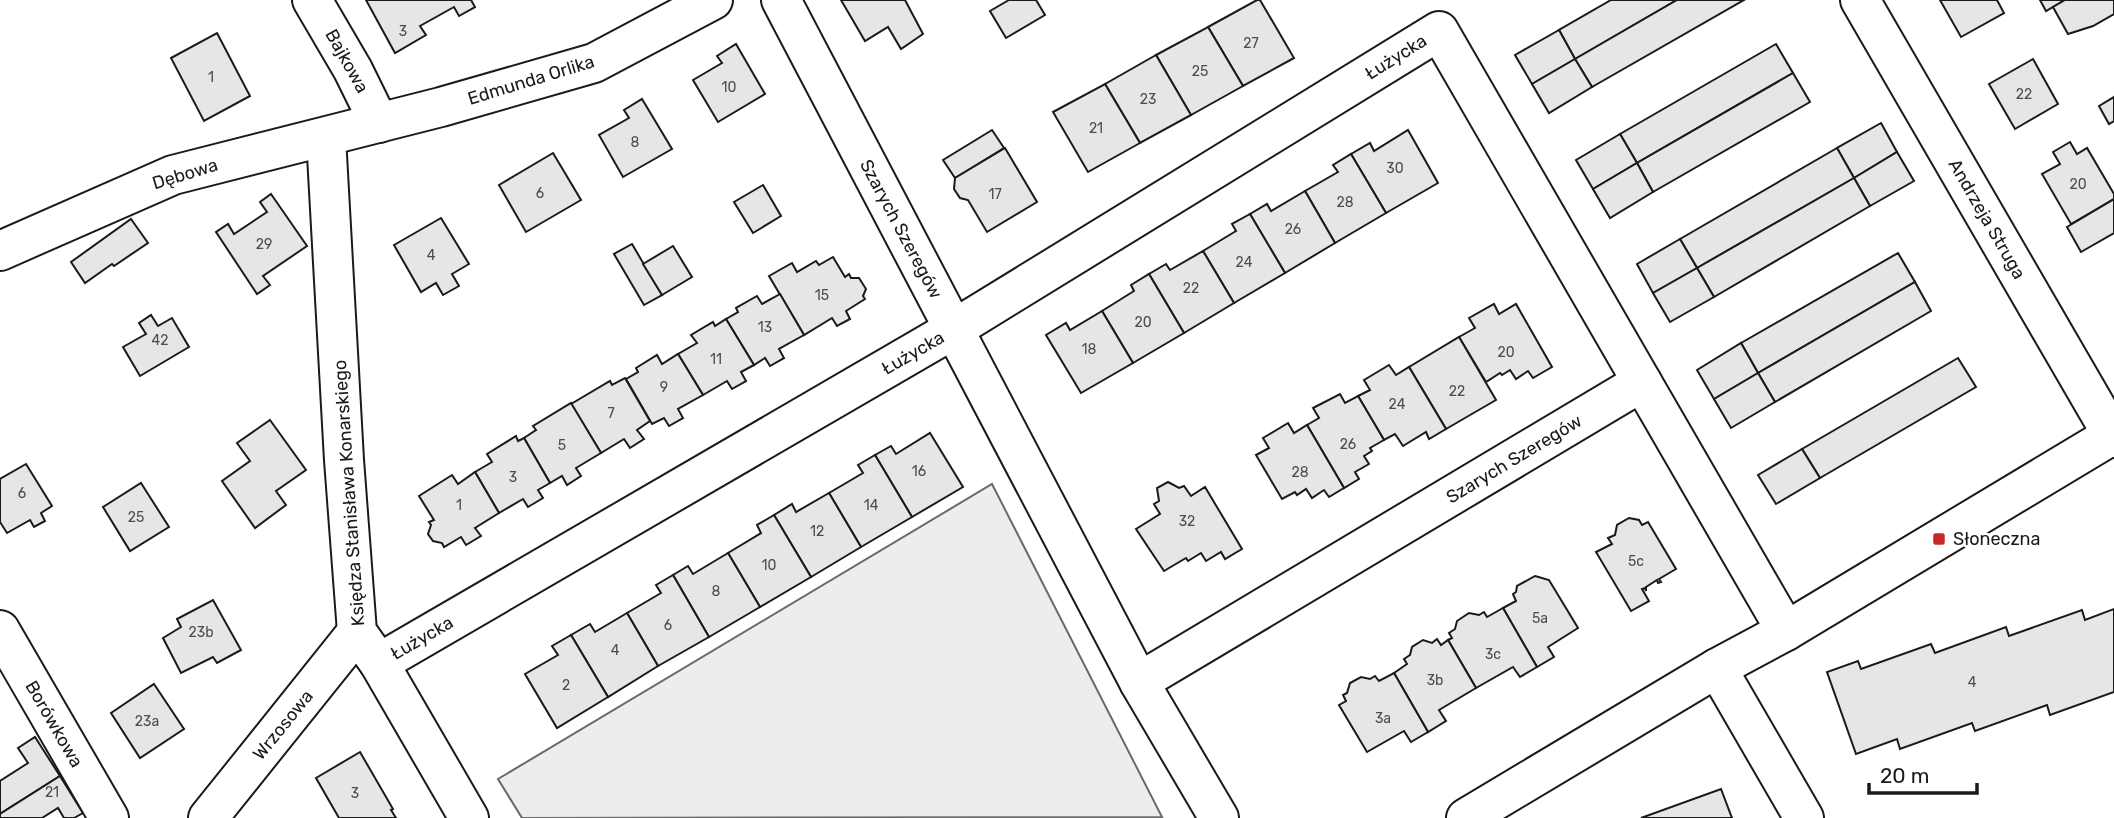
<svg xmlns="http://www.w3.org/2000/svg" width="2114" height="818" font-family="Rubik,sans-serif">
	<style>
		.built { fill: #ededed; stroke: #6a6a6a; stroke-width: 2 }
		.building { fill: #e6e6e6; stroke: #1a1a1a; stroke-width: 2 }
		.lines { fill: none; stroke-linecap: round; stroke-linejoin: round }
		.minor-casing { stroke: #1a1a1a; stroke-width: 42 }
		.minor { stroke: #fff; stroke-width: 38 }
		.poi-dot { fill: #c62828; stroke: #fff; stroke-width: 2.5 }
		.labels { text-anchor: middle; dominant-baseline: central; stroke-width: 5; stroke-linejoin: round; paint-order: stroke }
		.number-label { font-size: 14px; fill: #4d4d4d }
		.street-label { font-size: 18px; fill: #1a1a1a; stroke: #fff }
		.poi-label { font-size: 18px; fill: #1a1a1a; stroke: #fff; text-anchor: start }
	</style>
	<rect width="100%" height="100%" fill="#fff"/>
	<polygon class="built" points="992,484 1162,817 522,818 498,779"/>
	<g class="building">
		<polygon points="366,0 471,0 475,7 459,16 454,7 420,26 426,35 395,53"/>
		<polygon points="841,0 905,0 923,34 901,49 888,27 865,41"/>
		<polygon points="1009,0 1036,0 1045,15 1006,38 990,11"/>
		<polygon points="1257,0 1260,0 1294,58 1243,86 1208,27"/>
		<polygon points="1611,0 1677,0 1575,59 1559,30"/>
		<polygon points="1677,0 1744,0 1592,87 1575,59"/>
		<polygon points="1940,0 1997,0 2004,13 1961,37"/>
		<polygon points="2040,0 2065,0 2046,11"/>
		<polygon points="2065,0 2114,0 2114,14 2093,26 2068,34 2053,7"/>
		<polygon points="1208,27 1243,86 1191,115 1156,55"/>
		<polygon points="1559,30 1575,59 1532,84 1515,55"/>
		<polygon points="217,33 250,96 204,121 171,58"/>
		<polygon points="736,44 765,94 718,122 693,80 722,63 717,56"/>
		<polygon points="1776,44 1793,73 1637,163 1620,134"/>
		<polygon points="1156,55 1191,115 1140,143 1105,84"/>
		<polygon points="1575,59 1592,87 1549,113 1532,84"/>
		<polygon points="2033,59 2058,104 2015,129 1989,84"/>
		<polygon points="1793,73 1810,102 1653,192 1637,163"/>
		<polygon points="1105,84 1140,143 1088,172 1053,112"/>
		<polygon points="2114,97 2114,121 2109,124 2099,106"/>
		<polygon points="642,99 672,149 623,177 599,135 629,118 624,110"/>
		<polygon points="1881,123 1897,152 1854,178 1837,148"/>
		<polygon points="992,130 1004,148 955,178 943,160"/>
		<polygon points="1408,130 1438,183 1386,213 1351,154 1370,143 1374,151"/>
		<polygon points="1620,134 1637,163 1593,189 1576,160"/>
		<polygon points="2070,142 2077,154 2087,148 2114,194 2114,199 2071,224 2042,174 2060,164 2053,152"/>
		<polygon points="1005,148 1037,202 987,232 968,200 960,198 954,189 955,178"/>
		<polygon points="1837,148 1854,178 1697,268 1680,239"/>
		<polygon points="1897,152 1914,181 1870,206 1854,178"/>
		<polygon points="553,153 581,200 526,232 499,185"/>
		<polygon points="1351,154 1386,213 1335,243 1305,191 1338,172 1333,165"/>
		<polygon points="1637,163 1653,192 1610,218 1593,189"/>
		<polygon points="1854,178 1870,206 1714,297 1697,268"/>
		<polygon points="763,185 781,216 753,233 734,202"/>
		<polygon points="1305,191 1335,243 1285,273 1250,214 1267,204 1271,211"/>
		<polygon points="271,194 307,246 263,276 270,285 257,294 216,232 228,224 234,234 267,212 260,202"/>
		<polygon points="2114,199 2114,233 2081,252 2067,227"/>
		<polygon points="1250,214 1285,273 1234,303 1203,251 1236,231 1232,224"/>
		<polygon points="441,218 469,264 452,274 459,286 443,295 436,283 421,292 394,245"/>
		<polygon points="131,219 148,243 114,266 112,264 85,283 71,262"/>
		<polygon points="1680,239 1697,268 1653,293 1637,264"/>
		<polygon points="632,244 662,295 644,305 614,254"/>
		<polygon points="673,246 692,277 662,295 643,264"/>
		<polygon points="1203,251 1234,303 1184,333 1149,274 1166,264 1170,270"/>
		<polygon points="1898,253 1915,282 1758,373 1741,343"/>
		<polygon points="833,257 845,277 849,274 851,278 859,278 866,289 863,296 865,299 846,311 850,319 837,326 832,318 804,335 769,276 792,263 797,272 816,261 819,265"/>
		<polygon points="1697,268 1714,297 1670,322 1653,293"/>
		<polygon points="1149,274 1184,333 1133,363 1102,311 1134,291 1131,285"/>
		<polygon points="1915,282 1931,311 1775,402 1758,373"/>
		<polygon points="780,294 804,335 779,349 784,358 770,366 765,358 754,365 726,319 738,312 736,308 757,296 762,304"/>
		<polygon points="1494,304 1499,314 1516,304 1552,367 1533,378 1528,371 1516,379 1510,370 1502,375 1500,373 1486,382 1459,337 1475,328 1469,318"/>
		<polygon points="1102,311 1133,363 1081,393 1046,335 1066,323 1070,330"/>
		<polygon points="151,315 158,326 172,318 189,347 140,376 123,347 146,334 139,323"/>
		<polygon points="726,319 754,365 741,372 746,381 732,389 727,381 703,395 678,354 697,343 691,335 713,322 715,326"/>
		<polygon points="1459,337 1496,400 1446,429 1409,367"/>
		<polygon points="1741,343 1758,373 1714,399 1697,370"/>
		<polygon points="678,354 703,395 678,409 683,418 669,426 664,418 652,424 626,379 638,372 636,368 657,355 662,364"/>
		<polygon points="1958,358 1976,387 1820,478 1802,449"/>
		<polygon points="1389,365 1396,375 1409,367 1446,429 1429,439 1426,432 1403,446 1395,434 1384,440 1358,396 1370,390 1364,380"/>
		<polygon points="1758,373 1775,402 1731,428 1714,399"/>
		<polygon points="625,378 650,421 637,430 644,439 630,448 624,439 601,453 571,404 610,381 612,385"/>
		<polygon points="1340,394 1345,403 1358,396 1384,440 1370,448 1372,451 1364,456 1369,464 1355,472 1359,479 1344,488 1307,425 1319,418 1313,408"/>
		<polygon points="571,403 601,453 576,468 581,476 567,485 562,476 550,483 524,438 536,430 533,426"/>
		<polygon points="270,420 306,470 276,491 286,505 255,528 222,481 250,461 237,443"/>
		<polygon points="1288,423 1294,433 1307,425 1344,488 1329,497 1324,490 1312,498 1306,489 1297,495 1295,492 1282,499 1256,455 1269,448 1263,438"/>
		<polygon points="930,433 963,487 912,517 875,455 891,446 896,454"/>
		<polygon points="516,436 518,441 524,438 550,483 538,490 543,498 528,507 523,499 499,513 475,472 492,462 487,454"/>
		<polygon points="1802,449 1820,478 1776,504 1758,475"/>
		<polygon points="875,455 912,517 861,547 829,493 863,473 858,465"/>
		<polygon points="26,464 52,506 41,513 45,521 34,527 30,520 7,533 0,522 0,479"/>
		<polygon points="475,472 499,513 475,528 481,536 466,545 461,537 444,547 442,543 433,541 428,534 431,525 429,522 434,520 419,496 452,475 458,484"/>
		<polygon points="1168,482 1179,488 1184,486 1191,496 1205,487 1242,549 1225,559 1221,552 1206,561 1201,553 1188,561 1186,558 1164,571 1136,529 1160,514 1154,504 1159,501 1157,488"/>
		<polygon points="141,483 169,527 130,551 103,507"/>
		<polygon points="829,493 861,547 811,577 774,515 792,504 796,512"/>
		<polygon points="774,515 811,577 760,607 728,553 761,533 757,525"/>
		<polygon points="1629,518 1639,520 1642,525 1648,522 1676,569 1659,579 1661,582 1658,583 1657,580 1646,587 1646,591 1645,588 1642,589 1649,601 1631,611 1596,552 1612,544 1608,538 1615,535 1617,525"/>
		<polygon points="728,553 760,607 709,637 673,575 688,566 693,574"/>
		<polygon points="673,575 709,637 658,666 627,613 661,593 656,585"/>
		<polygon points="1535,576 1549,580 1578,628 1548,647 1554,657 1537,667 1503,608 1516,601 1513,594 1516,592 1517,586"/>
		<polygon points="213,600 241,650 217,663 213,657 181,673 163,638 181,627 177,619"/>
		<polygon points="1503,608 1537,667 1520,677 1513,667 1476,688 1448,640 1452,638 1449,633 1455,629 1457,621 1469,613 1479,615 1484,612 1487,617"/>
		<polygon points="2114,609 2114,692 2050,715 2047,705 1975,731 1972,723 1900,749 1897,739 1856,754 1827,672 1858,661 1861,669 1931,644 1935,653 2006,627 2009,636 2082,610 2085,620"/>
		<polygon points="627,613 658,666 608,697 571,635 590,624 595,632"/>
		<polygon points="571,635 608,697 557,728 525,674 558,655 552,646"/>
		<polygon points="1437,639 1441,645 1448,640 1476,688 1439,710 1446,721 1428,732 1394,673 1407,664 1404,659 1410,655 1412,647 1423,640 1432,643"/>
		<polygon points="1394,673 1428,732 1411,742 1404,731 1367,752 1339,705 1346,701 1343,695 1347,693 1350,683 1361,677 1370,679 1375,676 1379,681"/>
		<polygon points="154,684 184,729 140,758 111,713"/>
		<polygon points="35,737 60,776 0,814 0,781 28,763 18,748"/>
		<polygon points="360,752 393,809 391,810 396,818 339,818 316,778"/>
		<polygon points="60,776 83,813 74,818 64,818 58,808 42,818 0,818 0,814"/>
		<polygon points="1721,789 1732,818 1641,818"/>
	</g>
	<g class="lines">
		<g class="minor-casing">
			<g id="minor">
				<polyline points="312,0 353,70 379,123"/>
				<polyline points="781,0 1139,682 1219,818"/>
				<polyline points="1860,0 2114,438"/>
				<polyline points="326,137 344,460 357,632 379,663 469,818"/>
				<polyline points="0,251 173,175 441,107 594,63 713,0"/>
				<polyline points="0,630 109,818"/>
				<polyline points="379,663 954,329 1439,31 1642,382"/>
				<polyline points="1717,668 1804,818"/>
				<polyline points="1139,682 1642,382 1786,631"/>
				<polyline points="208,818 357,632"/>
				<polyline points="1466,818 1717,668 1786,631 2114,434"/>
			</g>
		</g>
		<use href="#minor" class="minor"/>
	</g>
	<rect class="poi-dot" x="1932" y="532" width="14" height="14" rx="3.5"/>
	<g class="labels">
		<g class="number-label">
			<text x="403" y="31">3</text>
			<text x="1251" y="43">27</text>
			<text x="1200" y="71">25</text>
			<text x="211" y="77">1</text>
			<text x="729" y="87">10</text>
			<text x="2024" y="94">22</text>
			<text x="1148" y="99">23</text>
			<text x="1096" y="128">21</text>
			<text x="635" y="142">8</text>
			<text x="1395" y="168">30</text>
			<text x="2078" y="184">20</text>
			<text x="540" y="193">6</text>
			<text x="995" y="194">17</text>
			<text x="1345" y="202">28</text>
			<text x="1293" y="229">26</text>
			<text x="264" y="244">29</text>
			<text x="431" y="255">4</text>
			<text x="1244" y="262">24</text>
			<text x="1191" y="288">22</text>
			<text x="822" y="295">15</text>
			<text x="1143" y="322">20</text>
			<text x="765" y="327">13</text>
			<text x="160" y="340">42</text>
			<text x="1089" y="349">18</text>
			<text x="1506" y="352">20</text>
			<text x="716" y="359">11</text>
			<text x="664" y="387">9</text>
			<text x="1457" y="391">22</text>
			<text x="1397" y="404">24</text>
			<text x="611" y="413">7</text>
			<text x="1348" y="444">26</text>
			<text x="562" y="445">5</text>
			<text x="919" y="471">16</text>
			<text x="1300" y="472">28</text>
			<text x="513" y="477">3</text>
			<text x="22" y="493">6</text>
			<text x="459" y="505">1</text>
			<text x="871" y="505">14</text>
			<text x="136" y="517">25</text>
			<text x="1187" y="521">32</text>
			<text x="817" y="531">12</text>
			<text x="1636" y="561">5c</text>
			<text x="769" y="565">10</text>
			<text x="716" y="591">8</text>
			<text x="1540" y="618">5a</text>
			<text x="668" y="625">6</text>
			<text x="201" y="632">23b</text>
			<text x="615" y="650">4</text>
			<text x="1493" y="654">3c</text>
			<text x="1435" y="680">3b</text>
			<text x="1972" y="682">4</text>
			<text x="566" y="685">2</text>
			<text x="1383" y="718">3a</text>
			<text x="147" y="721">23a</text>
			<text x="52" y="792">21</text>
			<text x="355" y="793">3</text>
		</g>
		<g class="street-label">
			<text transform="translate(1396 57) rotate(-32)">Łużycka</text>
			<text transform="translate(347 61) rotate(61)">Bajkowa</text>
			<text transform="translate(531 80) rotate(-17)">Edmunda Orlika</text>
			<text transform="translate(185 174) rotate(-17)">Dębowa</text>
			<text transform="translate(1987 219) rotate(60)">Andrzeja Struga</text>
			<text transform="translate(901 229) rotate(62)">Szarych Szeregów</text>
			<text transform="translate(913 353) rotate(-30)">Łużycka</text>
			<text transform="translate(1514 459) rotate(-31)">Szarych Szeregów</text>
			<text transform="translate(349 493) rotate(-94)">Księdza Stanisława Konarskiego</text>
			<text transform="translate(422 638) rotate(-30)">Łużycka</text>
			<text transform="translate(54 724) rotate(60)">Borówkowa</text>
			<text transform="translate(283 725) rotate(-51)">Wrzosowa</text>
		</g>
		<g class="poi-label">
			<text x="1953" y="539">Słoneczna</text>
		</g>
	</g>
	<path d="M1869 783v10h108v-10" fill="none" stroke="#1a1a1a" stroke-width="3.5"/>
	<text x="1880" y="783" font-size="21" fill="#1a1a1a" stroke="#ffffff" stroke-width="5" paint-order="stroke">20 m</text>
</svg>
